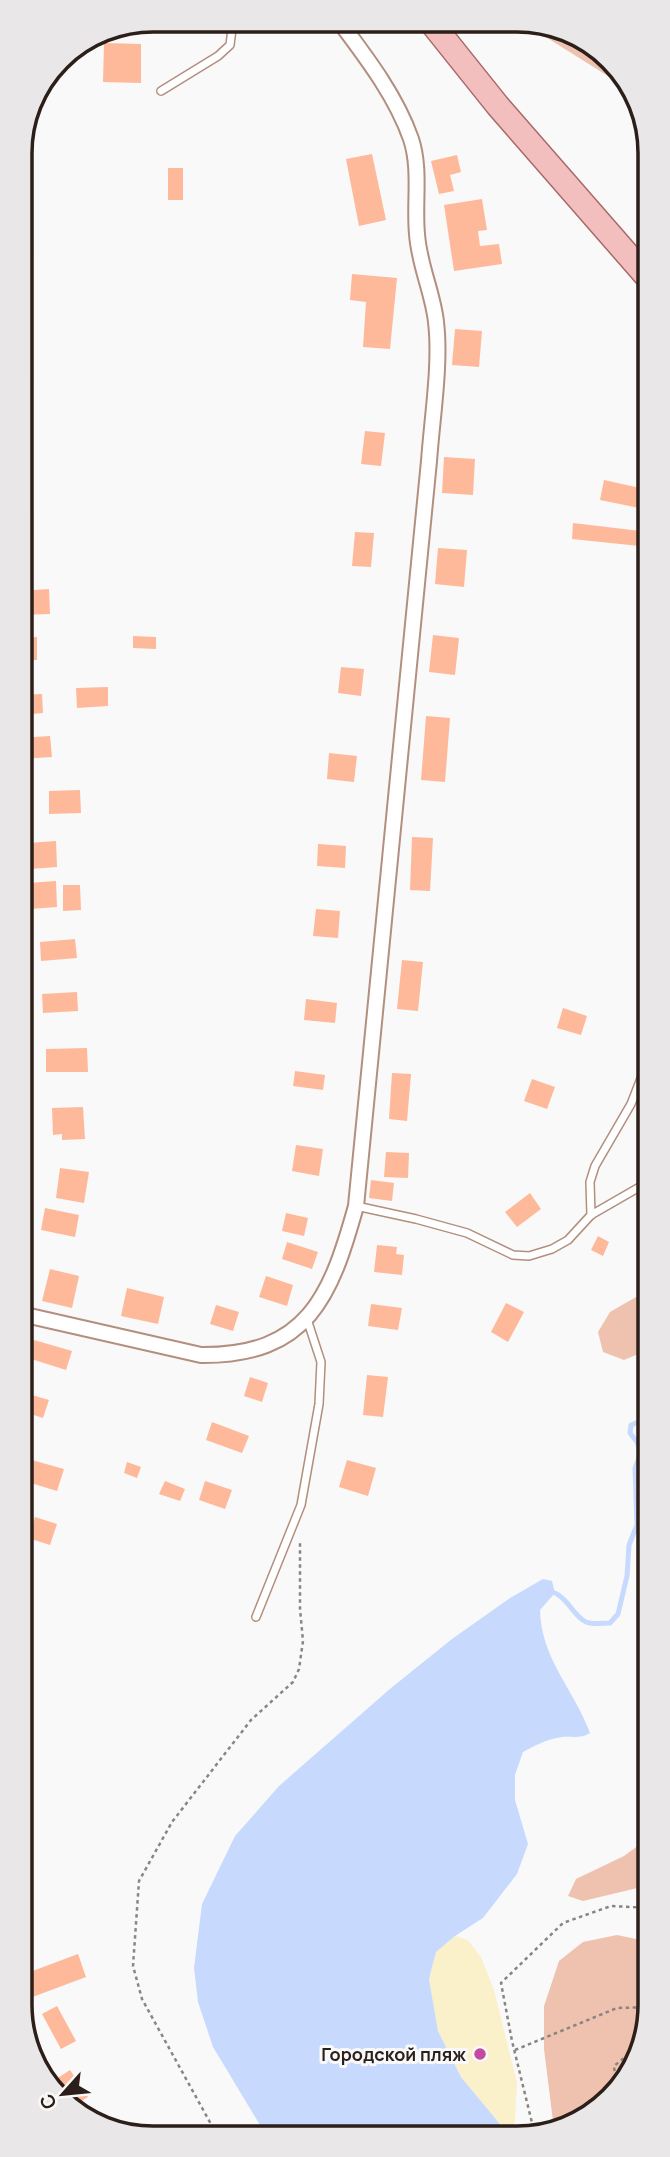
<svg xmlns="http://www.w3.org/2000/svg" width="670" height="2157" font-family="Manrope,sans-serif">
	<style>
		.green { fill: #eec2ae }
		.sand { fill: #faf0ca }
		.water { fill: #c7dafe }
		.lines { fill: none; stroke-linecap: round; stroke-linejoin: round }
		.stream { stroke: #c7dafe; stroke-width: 5 }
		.building { fill: #feb99a }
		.service-casing { stroke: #b28f7f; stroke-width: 10 }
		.minor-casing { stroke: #b28f7f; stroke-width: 18 }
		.primary-casing { stroke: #a86968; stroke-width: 26 }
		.path { stroke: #8b8481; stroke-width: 2.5; stroke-dasharray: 3.5 3.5; stroke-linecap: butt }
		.service { stroke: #fff; stroke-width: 7 }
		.minor { stroke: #fff; stroke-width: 14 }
		.primary { stroke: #f2bebe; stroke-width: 23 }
		.poi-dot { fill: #c34a9f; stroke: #f9f9f9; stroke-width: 2.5 }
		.labels { text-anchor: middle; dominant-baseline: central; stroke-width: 6; stroke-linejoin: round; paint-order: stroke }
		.poi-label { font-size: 18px; font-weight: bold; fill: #2c1e18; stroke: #f9f9f9; text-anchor: end }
		.rim { fill: none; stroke: #2c1e18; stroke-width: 3.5 }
	</style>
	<rect width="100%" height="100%" fill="#f9f9f9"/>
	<g class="green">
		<polygon points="527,22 544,22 612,59 627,88 533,29"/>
		<polygon points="650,1289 650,1349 624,1360 603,1352 598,1332 610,1312"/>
		<polygon points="650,1837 650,1885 583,1901 568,1896 576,1879 624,1856"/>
		<polygon points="617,1935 650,1942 650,2012 617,2093 554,2129 544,2049 544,2006 559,1961 583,1942"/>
	</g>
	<polygon class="sand" points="455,1936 468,1940 481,1957 494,1990 517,2083 514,2135 509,2135 461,2077 438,2031 429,1979 436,1952"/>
	<path class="water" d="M543,1579L552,1581L555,1593L540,1610C541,1659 575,1691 590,1733C581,1739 572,1736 562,1737C547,1739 536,1745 523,1752L515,1775V1800L528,1844L517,1874L483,1918L455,1936L436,1952L429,1979L438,2031L461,2077L509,2135H266L213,2047L198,2002L194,1968L202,1904L235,1836L279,1786L391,1688L452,1639L510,1598Z"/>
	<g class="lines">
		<path class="stream" d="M555,1593C569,1599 573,1616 586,1622C593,1625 602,1623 610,1623L618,1614L627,1576L629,1545L637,1525L635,1468L641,1453L637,1442L630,1433L631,1425L641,1421L650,1423"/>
	</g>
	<g class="building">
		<polygon points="104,43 141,44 141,83 103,82"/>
		<polygon points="372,154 386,220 359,226 346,159"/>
		<polygon points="457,155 461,172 450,175 454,191 439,194 431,161"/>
		<rect x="168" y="168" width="15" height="32"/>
		<polygon points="482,199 487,230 478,231 480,246 499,244 502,264 454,271 444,205"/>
		<polygon points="352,274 397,278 390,349 363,347 366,302 350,300"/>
		<polygon points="455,329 482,331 479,367 452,365"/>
		<polygon points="365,431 385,433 381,466 361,464"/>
		<polygon points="444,457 475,459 473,495 442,493"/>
		<polygon points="604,480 649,490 649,510 600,500"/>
		<polygon points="20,484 24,484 25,513 20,514"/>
		<polygon points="573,523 649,532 649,547 572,539"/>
		<polygon points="355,532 374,533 371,567 352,566"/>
		<polygon points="438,548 467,550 464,587 435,584"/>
		<polygon points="49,589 50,614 20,615 20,591"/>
		<polygon points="433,635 459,638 455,675 429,672"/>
		<polygon points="133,636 156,637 156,649 133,648"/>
		<polygon points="37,637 37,660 20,660 20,638"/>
		<polygon points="645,663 649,663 649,699 644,699"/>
		<polygon points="341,667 364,669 361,696 338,693"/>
		<polygon points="108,687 108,706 77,708 76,688"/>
		<polygon points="42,694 43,713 20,715 20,695"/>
		<polygon points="426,716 450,718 445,782 421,780"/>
		<polygon points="638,728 649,729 649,756 638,756"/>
		<polygon points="50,736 52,757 20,759 20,738"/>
		<polygon points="329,753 357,756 354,782 327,779"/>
		<rect x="642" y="782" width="7" height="27"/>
		<polygon points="80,790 81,813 49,814 49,791"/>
		<polygon points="412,837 433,838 430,891 410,890"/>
		<polygon points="56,841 57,867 30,869 28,843"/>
		<polygon points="318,844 346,846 345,868 317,866"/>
		<polygon points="56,881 57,907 30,909 28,883"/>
		<polygon points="63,885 80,885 81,910 63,911"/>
		<polygon points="316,909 340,911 338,938 313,936"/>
		<polygon points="75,939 77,958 41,961 40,942"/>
		<polygon points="402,960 423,962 418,1011 397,1009"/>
		<polygon points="77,992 78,1011 43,1013 42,994"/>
		<polygon points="306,999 337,1003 335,1023 304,1020"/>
		<polygon points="563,1008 587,1016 581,1035 557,1028"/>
		<polygon points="87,1048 88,1072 46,1072 46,1049"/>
		<polygon points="295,1071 325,1075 323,1090 293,1086"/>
		<polygon points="392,1073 411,1074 407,1121 389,1119"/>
		<polygon points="532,1079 555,1087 547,1109 524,1101"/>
		<polygon points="83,1107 85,1139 62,1140 62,1134 53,1135 52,1108"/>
		<polygon points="296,1145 323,1149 319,1176 292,1171"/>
		<polygon points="386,1152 409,1153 408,1178 384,1177"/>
		<polygon points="60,1168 89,1172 84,1203 56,1198"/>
		<polygon points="371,1180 394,1183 392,1201 369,1198"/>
		<polygon points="530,1193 541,1209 517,1227 505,1212"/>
		<polygon points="45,1208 79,1215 75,1237 41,1230"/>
		<polygon points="286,1213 308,1218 304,1236 282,1231"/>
		<polygon points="598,1236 609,1242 603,1256 591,1250"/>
		<polygon points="287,1242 318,1252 312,1269 282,1259"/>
		<polygon points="377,1245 397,1247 396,1254 404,1255 402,1275 374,1272"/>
		<polygon points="50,1269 79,1276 72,1308 42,1301"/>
		<polygon points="266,1276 293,1285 287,1306 259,1297"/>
		<polygon points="127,1288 164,1297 158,1324 121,1316"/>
		<polygon points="506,1303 524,1312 508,1342 491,1332"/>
		<polygon points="371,1304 402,1308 398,1330 368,1326"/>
		<polygon points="216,1305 239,1312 233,1331 210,1324"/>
		<polygon points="34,1340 72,1351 66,1370 28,1358"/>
		<polygon points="367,1375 388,1377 383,1417 363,1415"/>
		<polygon points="250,1377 268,1383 262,1402 244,1396"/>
		<polygon points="25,1393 49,1400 43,1418 21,1411"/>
		<polygon points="212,1422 249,1436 242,1453 206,1440"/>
		<polygon points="21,1457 64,1469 57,1491 21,1480"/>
		<polygon points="347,1460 376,1468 368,1496 339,1487"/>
		<polygon points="127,1462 141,1467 137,1478 124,1473"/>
		<polygon points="165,1481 185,1489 180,1501 159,1494"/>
		<polygon points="205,1481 232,1490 225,1509 199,1500"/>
		<polygon points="35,1517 57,1524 50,1545 28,1538"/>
		<polygon points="78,1954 86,1977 30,1998 22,1975"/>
		<polygon points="57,2006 76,2041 61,2049 42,2014"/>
		<polygon points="70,2070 88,2097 73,2106 58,2098 50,2083"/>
	</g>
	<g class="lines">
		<g class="service-casing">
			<g id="service">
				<polyline points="161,91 218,56 230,45 232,29 229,20"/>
				<polyline points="356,1206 416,1219 467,1233 513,1255 529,1256 552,1249 568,1240 591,1215 650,1181"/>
				<polyline points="591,1215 590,1182 595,1166 631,1104 649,1058"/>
				<polyline points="256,1617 301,1505 319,1404 321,1362 307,1319"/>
			</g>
		</g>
		<g class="minor-casing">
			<path id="minor" d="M21,1314L201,1355C308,1356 331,1296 356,1206L429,461C432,418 441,364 436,322C433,293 419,265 417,234C414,203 421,169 411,139C396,96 366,57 339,21"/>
		</g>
		<g class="primary-casing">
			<polyline id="primary" points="430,21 498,106 648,278"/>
		</g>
		<g class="path">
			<polyline points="515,2050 617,2008 650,2007"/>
			<polyline points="617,2092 614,2066 635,2049"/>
			<polyline points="217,2135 142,1999 133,1966 139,1881 172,1822 251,1720 293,1682 299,1669 303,1641 300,1609 300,1540"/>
			<polyline points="535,2135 512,2041 501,1983 563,1923 611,1906 650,1908"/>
		</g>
		<use href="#service" class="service"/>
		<use href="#minor" class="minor"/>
		<use href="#primary" class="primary"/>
	</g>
	<circle class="poi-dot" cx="480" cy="2054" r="7"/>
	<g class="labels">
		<g class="poi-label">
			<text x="466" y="2054">Городской пляж</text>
		</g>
	</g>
	<path d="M0 0H670V2157H0ZM153 32H517A121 121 0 0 1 638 153V2005A121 121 0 0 1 517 2126H153A121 121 0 0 1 32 2005V153A121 121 0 0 1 153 32Z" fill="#e9e7e7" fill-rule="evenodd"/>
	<path class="rim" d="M153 32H517A121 121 0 0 1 638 153V2005A121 121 0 0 1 517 2126H153A121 121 0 0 1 32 2005V153A121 121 0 0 1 153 32Z"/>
	<g transform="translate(63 2094) rotate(243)" stroke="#f9f9f9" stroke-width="5" paint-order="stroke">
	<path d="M0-5L12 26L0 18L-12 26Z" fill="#2c1e18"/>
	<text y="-10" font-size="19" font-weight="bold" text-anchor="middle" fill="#2c1e18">С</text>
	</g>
</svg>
